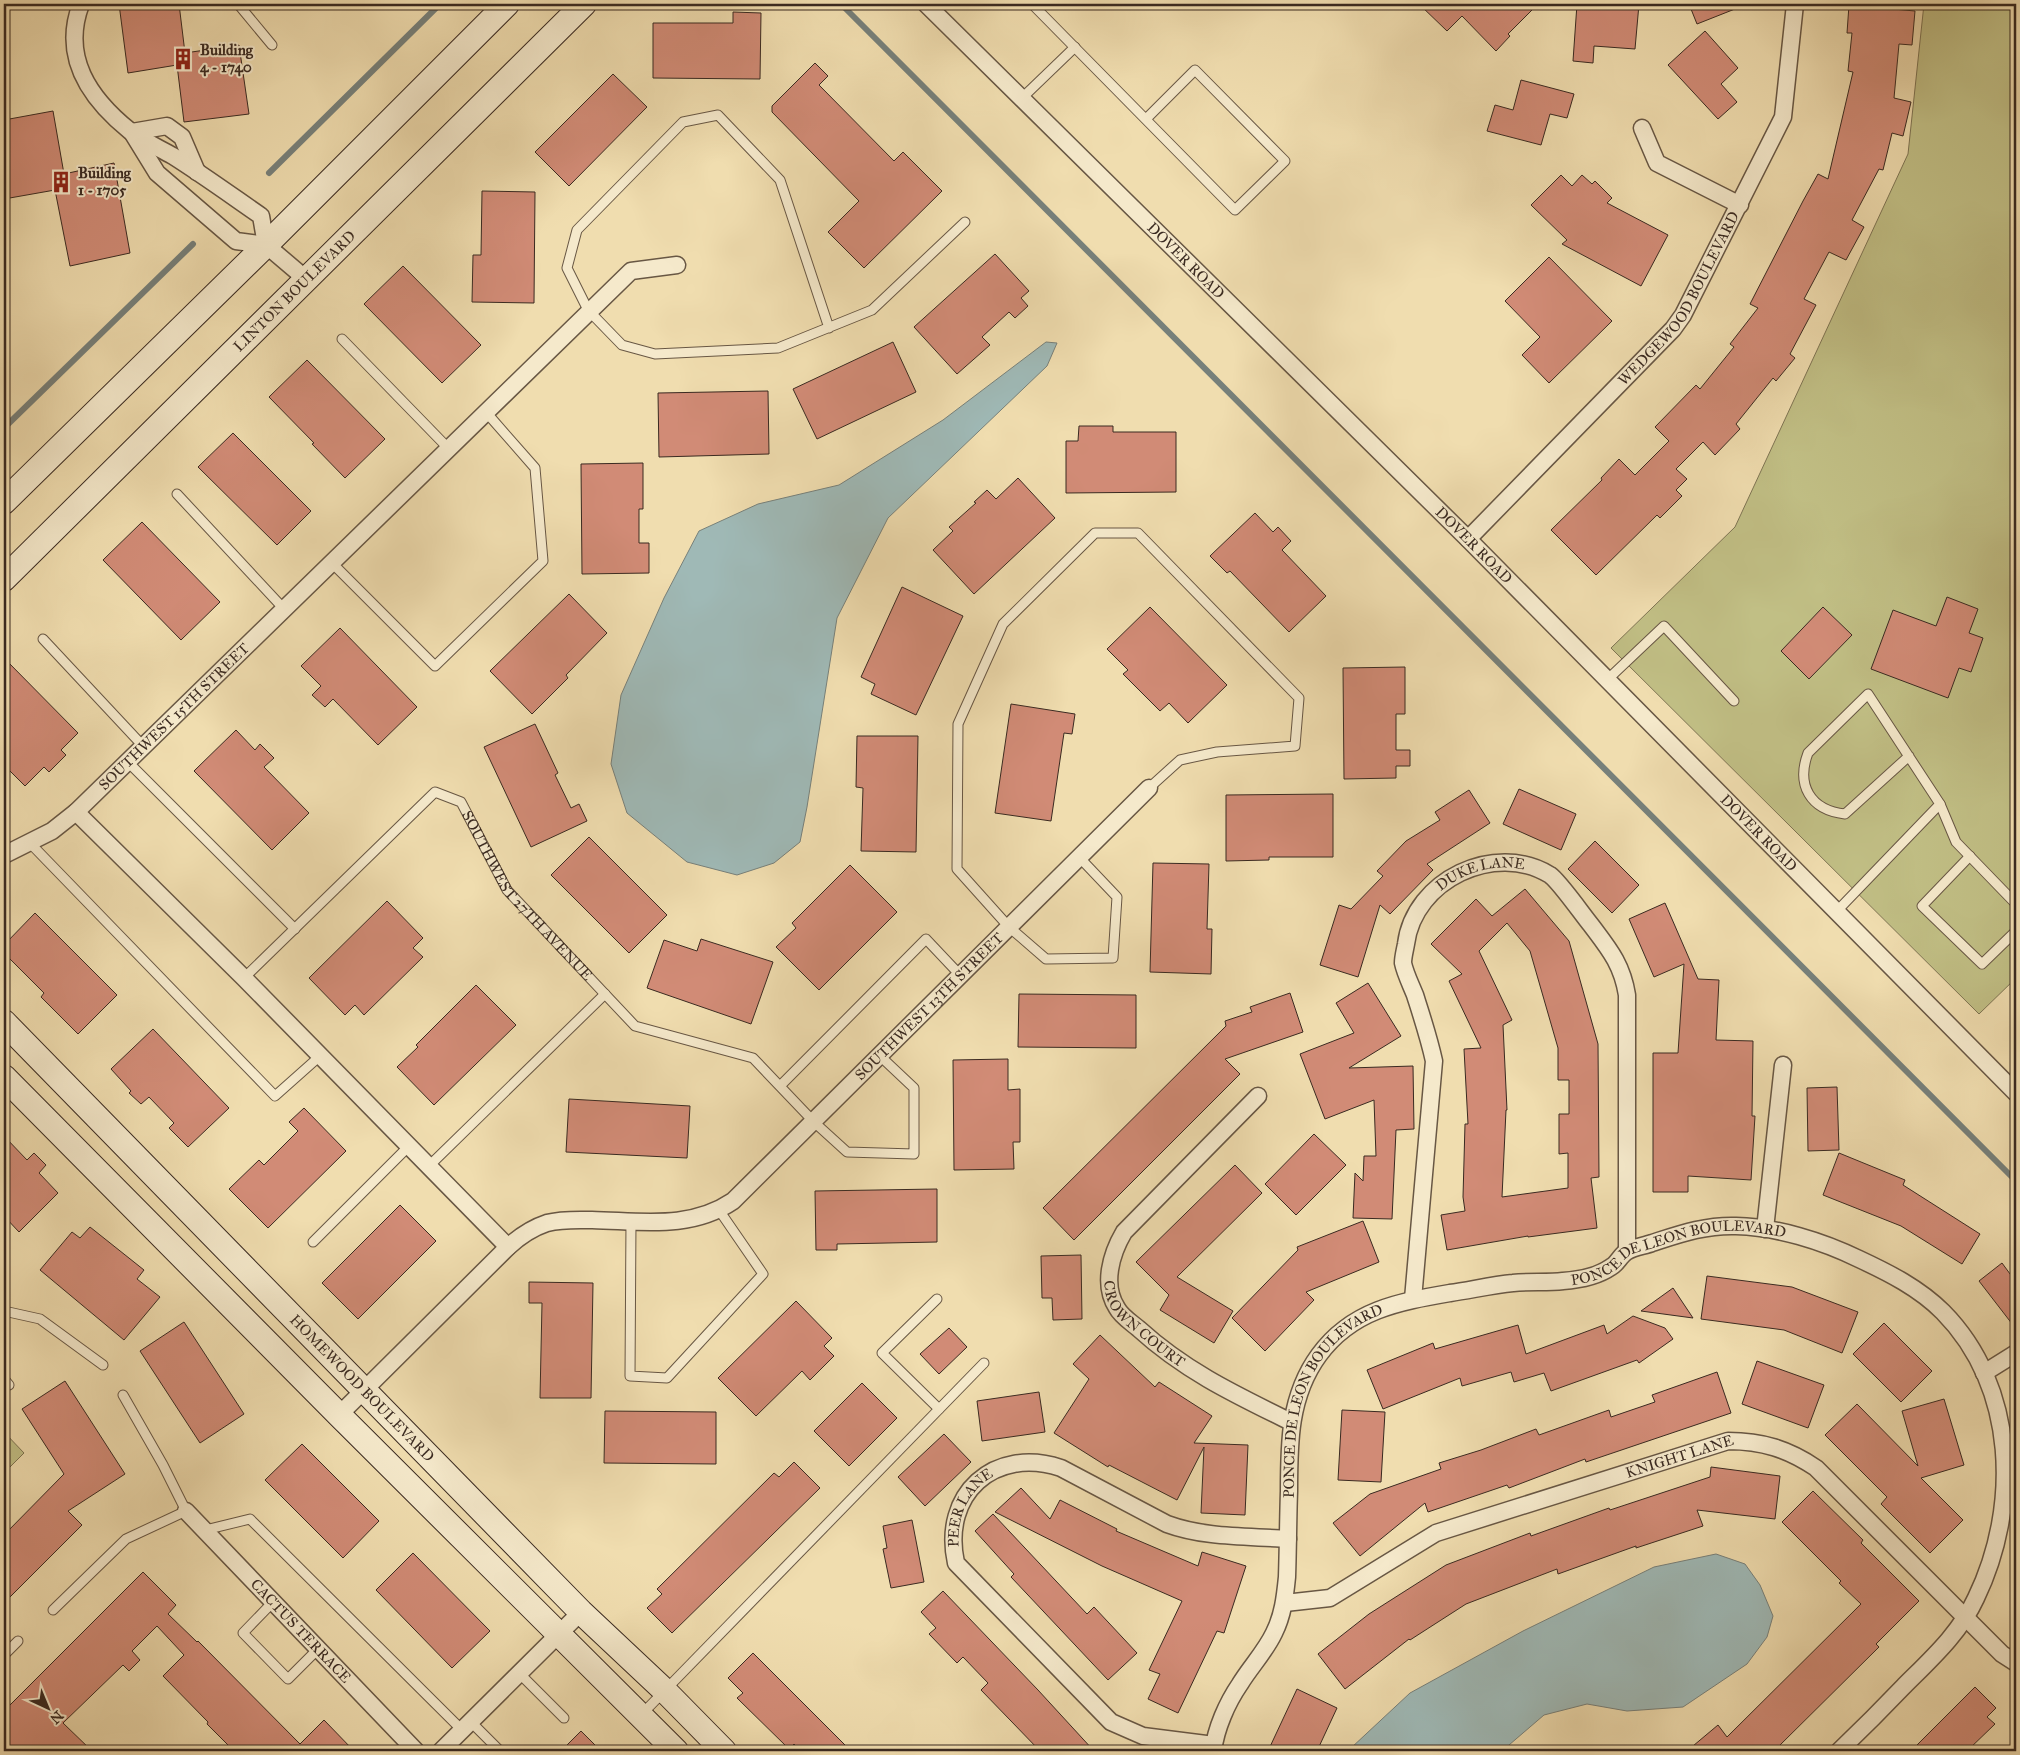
<svg xmlns="http://www.w3.org/2000/svg" width="2020" height="1755" font-family="'IM FELL Great Primer',serif">
	<style>
		.green { fill: #c1bf85; stroke: #7e7453 }
		.water { fill: #9fb9b6; stroke: #77807a }
		.lines { fill: none; stroke-linecap: round; stroke-linejoin: round }
		.stream { stroke: #77807a; stroke-width: 6 }
		.building { fill: #d18b76; stroke: #3a2a21; fill-rule: evenodd }
		.lane-casing { stroke: #685744; stroke-width: 11 }
		.street-casing { stroke: #685744; stroke-width: 19 }
		.secondary-casing { stroke: #3a2a21; stroke-width: 26 }
		.lane { stroke: #f5e9cb; stroke-width: 9 }
		.street { stroke: #f5e9cb; stroke-width: 16 }
		.secondary { stroke: #f5e9cb; stroke-width: 24 }
		.labels { text-anchor: middle; dominant-baseline: central; stroke-width: 4; stroke-linejoin: round; paint-order: stroke }
		.poi-label { font-size: 15px; font-weight: bold; fill: #3a2a21; stroke: #f5e9cb; text-anchor: start }
		.street-label { font-size: 15px; fill: #3a2a21; stroke: #f5e9cb }
	</style>
	<rect width="100%" height="100%" fill="#f0ddaf"/>
	<filter id="stains"><feTurbulence type="fractalNoise" baseFrequency=".004" numOctaves="4"/><feColorMatrix values="0 0 0 0 .2 0 0 0 0 .09 0 0 0 0 .02 0 0 0 .5 -.17"/></filter>
	<radialGradient id="worn" r=".72"><stop offset=".6" stop-color="#630" stop-opacity="0"/><stop offset="1" stop-color="#630" stop-opacity=".3"/></radialGradient>
	<g class="green">
		<polygon points="1924,4 2016,4 2016,978 1979,1014 1611,648 1735,527 1908,154"/>
		<polygon points="4,1432 24,1453 4,1473"/>
	</g>
	<g class="water">
		<polygon points="1046,342 1057,343 1047,366 888,518 837,618 807,807 800,842 774,863 737,875 687,862 627,813 611,764 621,695 664,598 699,531 758,504 839,485 943,420"/>
		<polygon points="1716,1554 1745,1564 1760,1585 1773,1616 1767,1637 1747,1664 1683,1707 1627,1711 1587,1704 1544,1715 1502,1751 1350,1751 1351,1748 1410,1693 1523,1631 1654,1567"/>
	</g>
	<g class="lines">
		<g class="stream">
			<polyline points="841,4 2016,1181"/>
			<polyline points="269,173 440,4"/>
			<polyline points="4,428 193,244"/>
		</g>
	</g>
	<g class="building">
		<polygon points="119,4 179,4 185,53 239,45 249,114 184,122 177,65 128,73"/>
		<polygon points="1419,4 1538,4 1508,34 1510,36 1496,51 1462,16 1447,31"/>
		<polygon points="1577,4 1639,4 1635,49 1594,46 1593,63 1573,61"/>
		<polygon points="1689,4 1745,4 1745,5 1697,24"/>
		<polygon points="1849,5 1915,11 1912,45 1899,44 1894,98 1911,102 1903,136 1892,133 1883,170 1879,169 1852,220 1864,227 1846,260 1829,252 1804,299 1816,305 1790,354 1795,358 1776,381 1773,378 1736,424 1740,429 1715,455 1703,442 1676,469 1687,479 1676,490 1682,496 1660,518 1657,515 1596,575 1551,530 1602,480 1601,478 1619,459 1635,475 1669,441 1655,427 1696,385 1700,389 1734,347 1730,344 1758,308 1750,304 1803,201 1818,174 1828,179 1853,72 1848,71 1852,33 1847,33"/>
		<polygon points="733,12 761,13 760,79 653,78 653,23 733,23"/>
		<polygon points="1705,31 1738,68 1721,84 1737,102 1718,119 1668,65"/>
		<polygon points="815,63 828,76 819,85 894,161 903,152 942,191 864,268 828,232 859,201 772,112 772,106"/>
		<polygon points="613,74 647,107 569,186 535,152"/>
		<polygon points="1521,80 1574,94 1567,118 1550,114 1541,145 1487,131 1495,105 1513,110"/>
		<polygon points="53,111 64,174 114,163 130,253 70,266 55,190 4,199 4,120"/>
		<polygon points="1561,175 1572,186 1582,175 1592,184 1595,181 1612,198 1607,203 1668,235 1641,286 1562,244 1567,240 1531,205"/>
		<polygon points="482,191 535,192 534,303 472,302 473,255 481,255"/>
		<polygon points="995,254 1029,291 1021,298 1028,306 1015,318 1009,312 982,337 990,345 957,374 914,327"/>
		<polygon points="1549,257 1612,321 1549,383 1522,355 1540,337 1505,301"/>
		<polygon points="403,266 481,345 442,383 364,304"/>
		<polygon points="893,342 916,392 817,439 793,389"/>
		<polygon points="307,360 385,439 345,478 312,444 314,443 269,397"/>
		<polygon points="768,391 769,454 659,457 658,393"/>
		<polygon points="1079,426 1113,426 1113,432 1176,432 1176,492 1066,493 1066,441 1078,441"/>
		<polygon points="233,433 311,511 277,545 198,467"/>
		<polygon points="643,463 643,509 639,509 639,543 649,543 649,573 582,574 581,464"/>
		<polygon points="1018,478 1055,518 974,594 933,550 953,531 949,527 976,503 974,502 987,490 996,499"/>
		<polygon points="1255,513 1273,532 1278,527 1291,541 1282,550 1326,596 1289,632 1230,571 1227,573 1210,556"/>
		<polygon points="142,522 220,602 181,640 103,560"/>
		<polygon points="902,587 963,616 916,715 871,694 875,684 861,677"/>
		<polygon points="569,594 607,633 566,675 568,678 532,714 490,671"/>
		<polygon points="1947,597 1978,609 1969,633 1983,638 1971,672 1959,668 1948,698 1871,669 1893,610 1936,626"/>
		<polygon points="1150,607 1227,685 1188,723 1169,703 1160,711 1123,674 1128,670 1107,649"/>
		<polygon points="1823,607 1852,635 1809,679 1781,651"/>
		<polygon points="340,628 417,707 378,745 333,699 325,707 312,695 321,686 301,666"/>
		<polygon points="4,658 78,733 61,750 66,755 49,772 44,767 25,786 4,765"/>
		<polygon points="1405,667 1405,714 1396,714 1396,750 1410,750 1410,766 1396,766 1396,778 1344,779 1343,668"/>
		<polygon points="1011,704 1075,714 1072,734 1064,733 1051,821 995,813"/>
		<polygon points="535,724 558,773 555,775 571,808 579,804 587,821 531,847 484,747"/>
		<polygon points="236,730 255,750 260,744 274,758 264,767 309,813 272,850 194,771"/>
		<polygon points="857,736 918,736 916,852 861,851 863,788 856,787"/>
		<polygon points="1519,789 1576,814 1561,850 1503,824"/>
		<polygon points="1469,790 1490,823 1427,864 1433,870 1390,914 1380,905 1358,977 1320,965 1339,905 1351,909 1383,876 1377,871 1406,841 1440,820 1435,812"/>
		<polygon points="1333,794 1333,857 1269,857 1269,860 1226,861 1226,795"/>
		<polygon points="589,837 667,915 629,953 551,875"/>
		<polygon points="1595,841 1639,885 1612,913 1568,869"/>
		<polygon points="1153,863 1209,864 1207,929 1212,929 1211,974 1150,972"/>
		<polygon points="850,865 897,912 819,990 776,947 796,928 792,923"/>
		<path d="M1525,889L1569,941L1598,1044L1599,1177L1591,1178L1597,1228L1528,1237V1236L1447,1250L1441,1215L1465,1211L1463,1197L1465,1124H1468L1464,1049L1481,1048L1449,981L1462,974L1431,944L1476,899L1492,916ZM1507,923L1530,951L1558,1048V1080H1569V1114H1559V1154L1568,1153V1188L1502,1197L1506,1110H1507L1503,1025L1512,1020L1479,951Z"/>
		<polygon points="387,901 423,938 413,948 423,957 364,1015 355,1005 345,1015 309,978"/>
		<polygon points="1665,903 1698,979 1719,980 1716,1040 1753,1041 1752,1116 1755,1116 1751,1180 1688,1176 1688,1192 1653,1192 1653,1053 1678,1053 1684,964 1654,977 1629,919"/>
		<polygon points="35,913 117,995 78,1034 41,997 44,993 4,953 4,945"/>
		<polygon points="701,939 773,962 751,1024 647,988 664,940 697,951"/>
		<polygon points="1368,983 1401,1036 1349,1068 1413,1066 1414,1129 1396,1130 1392,1219 1353,1218 1355,1173 1363,1181 1364,1156 1376,1156 1374,1100 1325,1119 1300,1054 1354,1033 1336,1003"/>
		<polygon points="476,985 516,1025 434,1105 397,1067 418,1047 416,1045"/>
		<polygon points="1290,993 1303,1032 1225,1059 1240,1074 1074,1240 1043,1208 1226,1026 1225,1021 1252,1012 1250,1007"/>
		<polygon points="1019,994 1136,995 1136,1048 1018,1047"/>
		<polygon points="153,1029 229,1108 188,1147 169,1128 174,1123 149,1097 141,1104 129,1093 131,1091 111,1069"/>
		<polygon points="1008,1059 1008,1090 1020,1089 1020,1142 1013,1142 1014,1169 954,1170 953,1060"/>
		<polygon points="1837,1087 1839,1150 1808,1151 1807,1088"/>
		<polygon points="569,1099 690,1106 687,1158 566,1152"/>
		<polygon points="304,1108 346,1151 268,1228 229,1189 259,1160 264,1165 298,1131 289,1122"/>
		<polygon points="1314,1134 1346,1165 1296,1215 1265,1184"/>
		<polygon points="4,1136 27,1160 34,1153 46,1165 39,1173 58,1193 19,1232 4,1216"/>
		<polygon points="1839,1153 1905,1180 1903,1185 1980,1234 1962,1264 1901,1226 1823,1195"/>
		<polygon points="1235,1165 1262,1193 1177,1277 1233,1311 1214,1343 1160,1310 1169,1295 1136,1262"/>
		<polygon points="937,1189 937,1242 837,1244 837,1250 816,1250 815,1191"/>
		<polygon points="400,1205 436,1241 358,1319 322,1283"/>
		<polygon points="1363,1221 1379,1262 1306,1292 1314,1300 1265,1351 1232,1318 1298,1250 1297,1247"/>
		<polygon points="90,1227 144,1270 137,1279 160,1297 124,1340 40,1270 72,1232 80,1238"/>
		<polygon points="1081,1255 1082,1319 1053,1320 1052,1298 1042,1298 1041,1256"/>
		<polygon points="2002,1263 2016,1282 2016,1329 1979,1281"/>
		<polygon points="1707,1276 1792,1287 1858,1312 1842,1353 1784,1330 1701,1319"/>
		<polygon points="529,1282 593,1283 591,1398 540,1398 542,1303 529,1303"/>
		<polygon points="1673,1288 1693,1318 1641,1311"/>
		<polygon points="796,1301 832,1338 824,1346 834,1356 810,1380 802,1371 756,1416 718,1378"/>
		<polygon points="1633,1316 1665,1328 1673,1339 1639,1363 1637,1360 1551,1391 1544,1373 1514,1382 1511,1372 1462,1386 1460,1378 1383,1409 1367,1370 1433,1343 1435,1349 1518,1325 1526,1354 1604,1325 1607,1334"/>
		<polygon points="184,1322 244,1414 200,1443 140,1351"/>
		<polygon points="1884,1323 1932,1371 1901,1402 1853,1354"/>
		<polygon points="949,1328 967,1347 939,1374 920,1354"/>
		<polygon points="1100,1335 1155,1387 1159,1382 1212,1416 1194,1443 1248,1445 1245,1515 1201,1513 1204,1447 1177,1500 1109,1465 1108,1467 1054,1433 1089,1379 1073,1364"/>
		<polygon points="1757,1361 1824,1385 1808,1428 1742,1404"/>
		<polygon points="1717,1372 1731,1413 1586,1462 1585,1459 1509,1488 1507,1485 1428,1512 1425,1503 1360,1556 1333,1523 1370,1494 1441,1469 1439,1463 1481,1450 1536,1429 1539,1435 1609,1410 1611,1417 1655,1402 1652,1395"/>
		<polygon points="65,1381 125,1474 68,1511 82,1525 4,1603 4,1535 64,1474 22,1409"/>
		<polygon points="862,1383 897,1418 849,1466 814,1431"/>
		<polygon points="1039,1392 1045,1432 982,1441 977,1401"/>
		<polygon points="1944,1399 1964,1465 1921,1478 1963,1520 1930,1553 1881,1504 1887,1497 1825,1435 1857,1404 1918,1466 1902,1411"/>
		<polygon points="1342,1410 1385,1412 1381,1482 1338,1480"/>
		<polygon points="605,1411 716,1412 716,1464 604,1463"/>
		<polygon points="944,1434 971,1462 925,1506 898,1477"/>
		<polygon points="302,1444 379,1521 343,1558 265,1480"/>
		<polygon points="794,1462 820,1488 672,1633 647,1608 662,1594 657,1589 774,1473 779,1477"/>
		<polygon points="1711,1467 1780,1476 1775,1519 1697,1510 1703,1526 1636,1548 1636,1546 1558,1574 1557,1569 1466,1604 1410,1640 1409,1639 1345,1689 1318,1654 1369,1614 1446,1565 1530,1533 1531,1536 1609,1508 1610,1510 1710,1477"/>
		<polygon points="1021,1488 1050,1519 1060,1500 1117,1529 1116,1531 1198,1566 1202,1552 1246,1566 1224,1633 1217,1631 1178,1713 1148,1699 1160,1674 1149,1670 1182,1601 1102,1566 995,1512"/>
		<polygon points="1813,1491 1863,1540 1861,1543 1919,1601 1876,1644 1879,1647 1774,1751 1687,1751 1718,1725 1727,1737 1861,1604 1839,1583 1841,1581 1782,1522"/>
		<polygon points="993,1514 1087,1614 1094,1607 1137,1653 1108,1680 1011,1577 1014,1574 975,1531"/>
		<polygon points="912,1520 924,1582 891,1588 883,1549 887,1548 883,1526"/>
		<polygon points="413,1553 490,1631 452,1668 376,1590"/>
		<polygon points="143,1572 176,1605 168,1614 197,1642 198,1641 300,1744 324,1720 354,1751 234,1751 207,1724 208,1722 163,1676 184,1655 157,1626 132,1651 140,1660 129,1671 123,1665 63,1723 92,1751 4,1751 4,1711"/>
		<polygon points="943,1591 1038,1690 1094,1751 1040,1751 981,1690 988,1683 963,1657 957,1663 929,1634 936,1628 921,1612"/>
		<polygon points="753,1653 851,1751 801,1751 794,1744 789,1749 737,1698 743,1693 728,1678"/>
		<polygon points="1975,1687 1996,1708 1987,1717 1995,1724 1967,1751 1911,1751"/>
		<polygon points="1297,1689 1337,1708 1317,1751 1268,1751"/>
		<polygon points="581,1731 601,1751 561,1751"/>
	</g>
	<g class="lines">
		<g class="lane-casing">
			<g id="lane">
				<polyline points="238,4 272,45"/>
				<polyline points="1032,4 1235,210 1285,161 1195,70 1146,119"/>
				<polyline points="1021,99 1075,47"/>
				<polyline points="829,328 780,180 718,115 683,122 577,230 567,268 588,310 622,345 655,354 778,348 872,310 965,222"/>
				<polyline points="342,339 448,448"/>
				<polyline points="177,494 284,609"/>
				<polyline points="331,562 435,666 543,561 535,468 485,411"/>
				<polyline points="43,639 143,746"/>
				<polyline points="1607,680 1664,626 1734,701"/>
				<polyline points="128,762 295,929"/>
				<polyline points="1940,804 1956,842 2016,904"/>
				<polyline points="29,842 275,1096 320,1056"/>
				<polyline points="1970,856 1922,906 1982,964 2016,931"/>
				<polyline points="1079,857 1117,897 1113,958 1046,959 1009,927 957,869 958,724 1003,624 1095,533 1138,533 1299,698 1295,746 1217,752 1180,760 1149,788"/>
				<path d="M1837,911L1940,804L1868,694L1808,753C1796,785 1810,810 1845,814L1909,756"/>
				<path id="s1" d="M244,978L435,792L461,802L507,890L635,1026L753,1058L814,1122L847,1152L914,1154V1088L879,1055"/>
				<polyline points="781,1085 926,939 960,975"/>
				<polyline points="429,1166 605,994"/>
				<polyline points="631,1221 630,1376 667,1378 763,1274 719,1210"/>
				<polyline points="313,1242 409,1146"/>
				<polyline points="937,1299 882,1353 939,1409"/>
				<polyline points="4,1311 40,1319 103,1365"/>
				<polyline points="4,1379 9,1385"/>
				<polyline points="205,1530 250,1519 462,1730"/>
				<polyline points="273,1602 243,1633 288,1679 318,1649"/>
				<polyline points="53,1610 126,1539 186,1511 163,1465 123,1395"/>
				<polyline points="4,1655 18,1641"/>
				<polyline points="519,1673 564,1718"/>
				<polyline points="642,1714 984,1363"/>
				<polyline points="471,1722 500,1751"/>
			</g>
		</g>
		<g class="street-casing">
			<g id="street">
				<path d="M81,4C61,57 89,98 130,131C143,141 159,148 173,156C203,175 232,196 261,216L266,245"/>
				<path id="s2" d="M926,4L1468,539L2016,1093"/>
				<polyline points="1642,128 1657,163 1740,205"/>
				<polyline points="132,132 167,126 182,137 197,172"/>
				<polyline points="133,134 157,173 236,241 266,245 306,279"/>
				<path id="s3" d="M1468,539L1673,329L1683,315L1783,117L1795,4"/>
				<polyline points="76,812 244,978 508,1247"/>
				<path id="s4" d="M4,855L52,831L76,812L631,271L677,265"/>
				<path id="s5" d="M1258,1096L1124,1232C1111,1254 1102,1285 1117,1308C1121,1316 1132,1323 1139,1329C1185,1371 1236,1395 1291,1422"/>
				<polyline points="1765,1229 1783,1065"/>
				<path id="s6" d="M1413,1299L1434,1061C1429,1038 1422,1017 1415,995C1411,985 1405,973 1403,963C1403,957 1405,950 1406,944C1414,880 1495,841 1550,875C1559,881 1582,914 1591,925C1609,949 1622,964 1627,995V1250"/>
				<polyline points="1984,1373 2016,1353"/>
				<path id="s7" d="M339,1415L508,1247C520,1236 532,1228 547,1223C562,1219 577,1220 592,1220C642,1221 690,1230 733,1201L1149,788"/>
				<path id="s8" d="M186,1511L416,1751"/>
				<path id="s9" d="M1285,1603L1330,1598L1436,1533L1728,1441C1762,1441 1788,1449 1816,1468L2002,1654L2016,1663"/>
				<path id="s10" d="M1214,1745L1143,1736L1111,1722L956,1563C941,1494 994,1446 1061,1468L1167,1524C1205,1538 1248,1536 1288,1539"/>
				<polyline points="441,1751 581,1612"/>
				<path id="s11" d="M1213,1751C1216,1728 1227,1703 1240,1684C1251,1666 1265,1652 1274,1633C1283,1615 1285,1597 1287,1577C1288,1548 1288,1520 1289,1491C1289,1443 1289,1396 1319,1355C1352,1310 1398,1302 1450,1293C1471,1290 1492,1285 1513,1283C1530,1281 1547,1283 1563,1281C1578,1280 1598,1276 1611,1267C1617,1264 1620,1256 1626,1252C1633,1247 1644,1246 1652,1243C1680,1234 1705,1225 1736,1226C1777,1227 1822,1241 1859,1259C1889,1273 1919,1288 1943,1312C2017,1387 2020,1507 1976,1598C1960,1633 1931,1659 1904,1686C1883,1708 1861,1730 1839,1751"/>
			</g>
		</g>
		<g class="secondary-casing">
			<g id="secondary">
				<polyline points="4,502 266,245 507,4"/>
				<path id="s12" d="M4,579L584,4"/>
				<path id="s13" d="M4,1022L581,1612L664,1690L724,1751"/>
				<polyline points="4,1077 339,1415 676,1751"/>
			</g>
		</g>
		<use href="#lane" class="lane"/>
		<use href="#street" class="street"/>
		<use href="#secondary" class="secondary"/>
	</g>
	<defs>
		<g id="building-bare" transform="scale(1.725)"><path d="M-4-6H4V6H1V3H-1V6H-4ZM-2.5-4.3h1.7v1.8h-1.7ZM.8-4.3h1.7v1.8H.8ZM-2.5-1h1.7V.8h-1.7ZM.8-1h1.7V.8H.8Z" fill="#8f2418" stroke="#f5e9cb" stroke-width="2.5" paint-order="stroke"/></g>
	</defs>
	<g fill-rule="evenodd">
		<use href="#building-bare" x="183" y="59"/>
		<use href="#building-bare" x="61" y="182"/>
	</g>
	<g class="labels">
		<g class="poi-label">
			<text x="200" y="50">Building<tspan x="200" dy="17">4 - 1740</tspan></text>
			<text x="78" y="173">Building<tspan x="78" dy="17">1 - 1705</tspan></text>
		</g>
		<g class="street-label">
			<text stroke="none"><textPath href="#s2" startOffset="365">DOVER ROAD</textPath></text>
			<text stroke="none"><textPath href="#s12" startOffset="409">LINTON BOULEVARD</textPath></text>
			<text stroke="none"><textPath href="#s3" startOffset="322">WEDGEWOOD BOULEVARD</textPath></text>
			<text stroke="none"><textPath href="#s2" startOffset="770">DOVER ROAD</textPath></text>
			<text stroke="none"><textPath href="#s4" startOffset="221">SOUTHWEST 15TH STREET</textPath></text>
			<text stroke="none"><textPath href="#s2" startOffset="1175">DOVER ROAD</textPath></text>
			<text stroke="none"><textPath href="#s6" startOffset="474">DUKE LANE</textPath></text>
			<text stroke="none"><textPath href="#s1" startOffset="410">SOUTHWEST 27TH AVENUE</textPath></text>
			<text stroke="none"><textPath href="#s7" startOffset="751">SOUTHWEST 13TH STREET</textPath></text>
			<text stroke="none"><textPath href="#s11" startOffset="805">PONCE DE LEON BOULEVARD</textPath></text>
			<text stroke="none"><textPath href="#s5" startOffset="300">CROWN COURT</textPath></text>
			<text stroke="none"><textPath href="#s13" startOffset="512">HOMEWOOD BOULEVARD</textPath></text>
			<text stroke="none"><textPath href="#s11" startOffset="385">PONCE DE LEON BOULEVARD</textPath></text>
			<text stroke="none"><textPath href="#s9" startOffset="425">KNIGHT LANE</textPath></text>
			<text stroke="none"><textPath href="#s10" startOffset="389">PEER LANE</textPath></text>
			<text stroke="none"><textPath href="#s8" startOffset="166">CACTUS TERRACE</textPath></text>
		</g>
	</g>
	<rect width="2020" height="1755" fill="none" stroke="#f0ddaf" stroke-width="20"/>
	<rect x="5" y="5" width="2010" height="1745" fill="none" stroke="#3a2a21" stroke-width="2.5"/>
	<rect x="10" y="10" width="2000" height="1735" fill="none" stroke="#3a2a21"/>
	<g transform="translate(48 1708) rotate(136)" stroke="#f5e9cb" stroke-width="4" paint-order="stroke">
	<path d="M0-4L9 19L0 12L-9 19Z" fill="#3a2a21"/>
	<text y="-8" font-size="14" font-weight="bold" text-anchor="middle" fill="#3a2a21">N</text>
	</g>
	<rect width="100%" height="100%" filter="url(#stains)"/>
	<rect width="100%" height="100%" fill="url(#worn)"/>
</svg>
